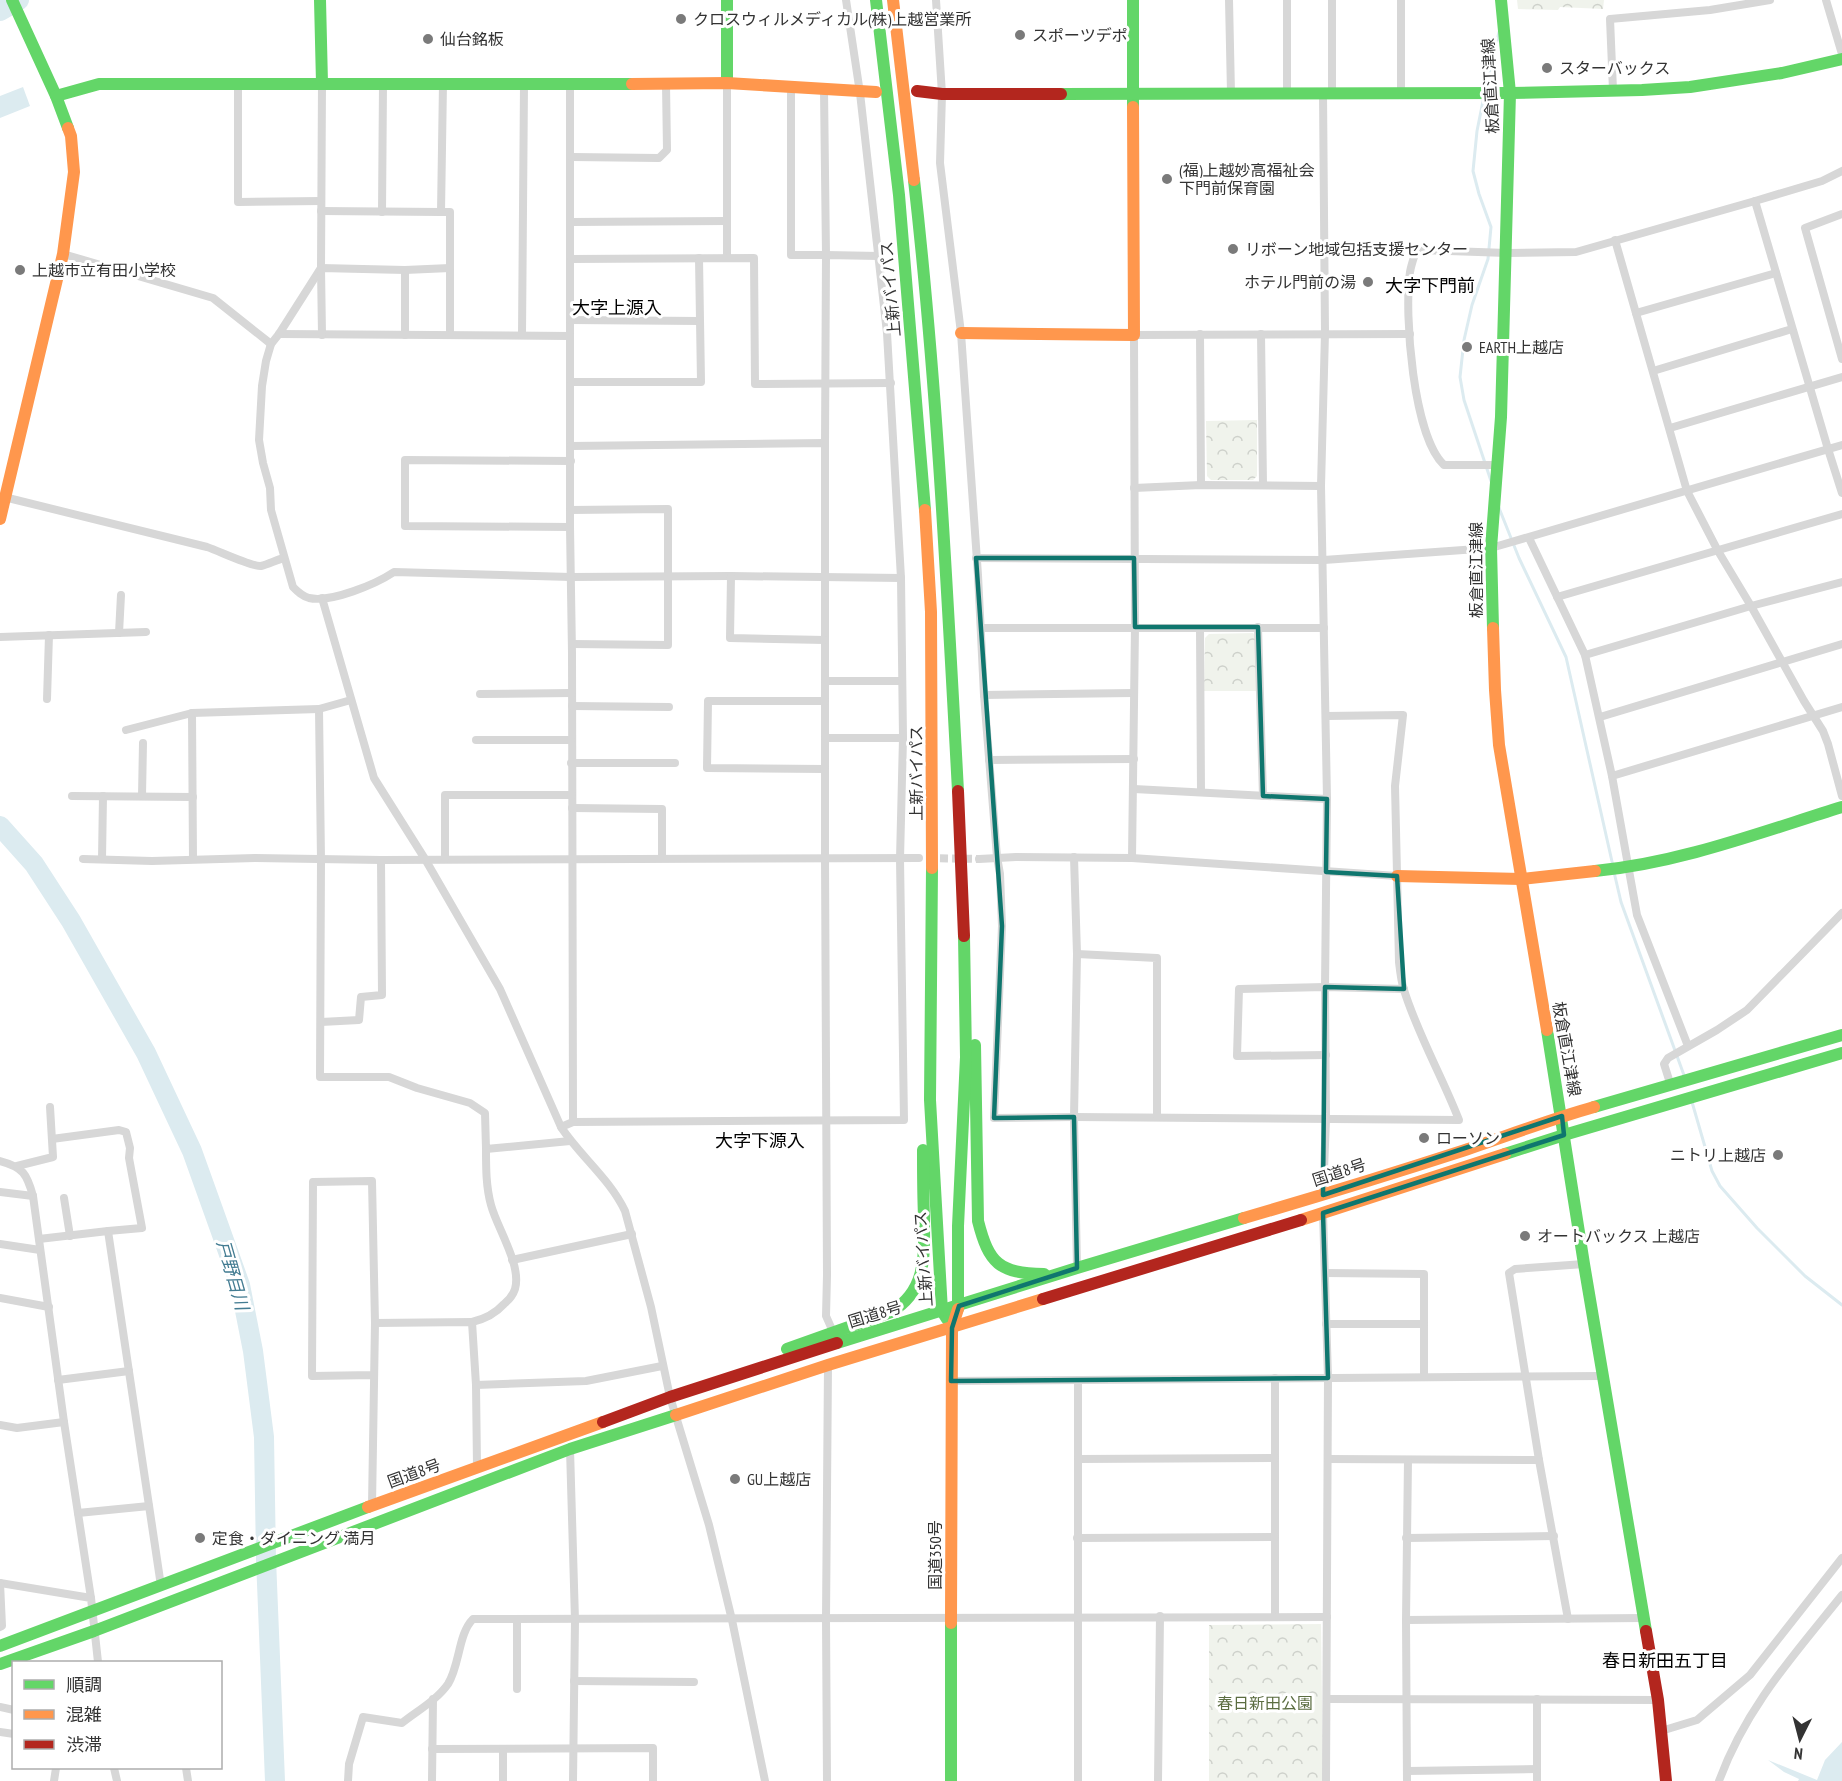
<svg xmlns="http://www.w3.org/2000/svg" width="1842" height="1781" font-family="'PT Sans Narrow','Noto Sans JP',sans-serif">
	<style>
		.park { fill: url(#park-crowns) }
		.water { fill: #dcebf0 }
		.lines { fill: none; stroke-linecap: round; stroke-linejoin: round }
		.stream { stroke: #dcebf0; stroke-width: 3 }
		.river { stroke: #dcebf0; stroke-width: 20 }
		.street-tunnel { stroke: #d6d6d6; stroke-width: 8; stroke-dasharray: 8 4; stroke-linecap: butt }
		.street { stroke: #d7d7d7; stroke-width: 8 }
		.fast { stroke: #63d668; stroke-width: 12 }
		.slow { stroke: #ff974d; stroke-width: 12 }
		.jam { stroke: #b3261e; stroke-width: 12 }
		.marked { fill: none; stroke: #0f766e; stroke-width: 4.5; stroke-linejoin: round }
		.poi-dot { fill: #7a7a7a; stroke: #fff; stroke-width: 2 }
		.labels { text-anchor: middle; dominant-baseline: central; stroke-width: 6; stroke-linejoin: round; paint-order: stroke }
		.poi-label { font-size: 16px; fill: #333; stroke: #fff; text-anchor: start }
		.street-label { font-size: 16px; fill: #333; stroke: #fff }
		.park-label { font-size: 16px; fill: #5b6d41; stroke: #fff }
		.neighbourhood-label { font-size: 18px; fill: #000; stroke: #fff }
		.water-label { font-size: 18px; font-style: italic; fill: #437c92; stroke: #fff }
	</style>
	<defs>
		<pattern id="park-crowns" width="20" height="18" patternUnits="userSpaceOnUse" patternTransform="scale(1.5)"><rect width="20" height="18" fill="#f0f3ec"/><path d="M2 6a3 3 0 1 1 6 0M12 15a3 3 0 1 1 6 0" fill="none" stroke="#ced1cb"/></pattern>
	</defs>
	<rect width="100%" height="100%" fill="#fff"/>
	<g class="park">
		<polygon points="1517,0 1604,0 1603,9 1560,7 1558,10 1518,9"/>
		<polygon points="1257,420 1257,476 1253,480 1211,480 1207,476 1206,421"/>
		<polygon points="1253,633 1256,637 1256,691 1204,691 1205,638 1209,634"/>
		<polygon points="1321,1624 1323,1781 1209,1781 1209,1625"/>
	</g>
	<g class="water">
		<polygon points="23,87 30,106 0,118 0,96"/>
		<polygon points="1842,1742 1842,1781 1798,1781 1799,1779 1784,1772 1768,1760 1817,1780 1825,1760"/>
	</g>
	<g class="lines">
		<g class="stream">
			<polyline points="1486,89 1499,32"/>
			<polyline points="1484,96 1477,131 1473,171 1479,194 1491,227 1488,259 1472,305 1464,340 1460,377 1464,400 1491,481"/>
			<polyline points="1499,508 1519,558 1566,657 1613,866"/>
			<polyline points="1614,872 1621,902 1685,1078"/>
			<polyline points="1692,1102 1712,1171 1720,1186 1757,1228 1805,1276 1842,1305"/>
		</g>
		<g class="river">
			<polyline points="0,11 19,0"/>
			<polyline points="0,826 34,864 71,921 146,1053 192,1151 240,1285 253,1351 264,1437 266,1559 275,1781"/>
		</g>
		<polyline class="street-tunnel" points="928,858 979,859"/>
		<g class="street">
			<path d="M936,0L942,94L940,163L961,333L978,575L984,695L997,857L1000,874L1002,926L994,1118L1074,1117L1459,1120C1442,1076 1418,1035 1404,990C1401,981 1400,971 1399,962L1395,786L1403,715L1326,716"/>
			<polyline points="1229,0 1231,93"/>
			<polyline points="1332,0 1332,93"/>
			<polyline points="1826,0 1842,54"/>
			<path d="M322,83L321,268L279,334L271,344L266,361L262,386L259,440L263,463L270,488L271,510L293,587C298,592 302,596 309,598C331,603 376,584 394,572L571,577L731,576L901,578L887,333L860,93L846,0"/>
			<polyline points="443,83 441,212 450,212 450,334"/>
			<polyline points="727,83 727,258"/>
			<polyline points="238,84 238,202 321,201"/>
			<polyline points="570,84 570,527 572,653 573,1122"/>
			<polyline points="791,88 791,255 826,255 824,90"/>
			<polyline points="1613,90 1610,19 1710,10 1770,0"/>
			<polyline points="1401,92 1401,0"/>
			<polyline points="1287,93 1287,0"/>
			<polyline points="1323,93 1325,333 1321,486 1327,799 1325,987 1326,1119 1323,1195"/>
			<polyline points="572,157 659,158 667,150 666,84"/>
			<polyline points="1755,201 1828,449 1842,493"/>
			<polyline points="321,211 441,212"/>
			<polyline points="382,212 383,84"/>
			<polyline points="1842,214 1805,228 1842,359"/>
			<polyline points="571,222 727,221"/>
			<polyline points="1615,240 1687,491 1718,551 1751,606 1804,701 1823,731 1828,744 1842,796"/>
			<polyline points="63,254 213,298 271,344"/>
			<polyline points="571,259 754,258 755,384 891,383"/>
			<polyline points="405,270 405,335"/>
			<polyline points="1636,313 1776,273"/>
			<polyline points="570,320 700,321"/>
			<polyline points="279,334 570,336"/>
			<polyline points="1200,334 1201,485"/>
			<polyline points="1261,334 1263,485"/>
			<polyline points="322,335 321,268 405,270 450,268"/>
			<polyline points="522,335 524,84"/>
			<polyline points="1653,371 1792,329"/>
			<polyline points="571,382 701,382 699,258"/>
			<polyline points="1670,428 1842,377"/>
			<polyline points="825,443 826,255 879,256"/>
			<polyline points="571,446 825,443 825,858 827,1275 826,1316 834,1334"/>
			<path d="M1497,465H1444C1413,436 1404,314 1410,272C1411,266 1413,260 1415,254L1420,250L1507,253L1576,252L1755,201L1822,181L1842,171"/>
			<polyline points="1134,488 1201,485 1321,486"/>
			<path d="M4,497L207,547C219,551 252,567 261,566C269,564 276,560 284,558"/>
			<polyline points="570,510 668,509 668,645 572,644"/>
			<polyline points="570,527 405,526 405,460 571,461"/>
			<polyline points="1529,538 1585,655 1612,776 1637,915 1688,1046"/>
			<polyline points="976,558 1324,560 1491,548 1842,445"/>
			<polyline points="731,576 730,638 825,640"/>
			<polyline points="1557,597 1842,514"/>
			<path d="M322,598L374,778L425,859L500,989L561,1127C580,1156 610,1179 625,1211L651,1307L670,1397L709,1525L732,1620L765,1781"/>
			<polyline points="1258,627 1263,796"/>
			<polyline points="981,628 1324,628"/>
			<polyline points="1200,629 1201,792"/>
			<polyline points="119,633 121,595"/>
			<polyline points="0,637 146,632"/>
			<polyline points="1585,655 1751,606 1842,582"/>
			<polyline points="825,681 902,681"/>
			<polyline points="480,694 572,693"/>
			<polyline points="984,695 1133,693"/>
			<polyline points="47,699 49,635"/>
			<polyline points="351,700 319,709 321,860 320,1077 389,1077 417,1088 470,1103 485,1113 486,1149 570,1141"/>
			<polyline points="825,701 708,701 707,768 825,769"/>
			<polyline points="572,706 669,707"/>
			<polyline points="192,713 193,859"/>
			<polyline points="1600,717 1842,644"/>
			<polyline points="126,730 192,713 319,709"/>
			<polyline points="825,738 903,738"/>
			<polyline points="476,740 571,740"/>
			<polyline points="989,760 1134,759"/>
			<polyline points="571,763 675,763"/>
			<polyline points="1612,776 1842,707"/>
			<polyline points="1134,789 1327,799"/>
			<polyline points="72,796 193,797"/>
			<polyline points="142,796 143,743"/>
			<polyline points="572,808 662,809 662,858"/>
			<polyline points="1074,857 1077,954 1074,1117 1077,1268"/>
			<polyline points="1132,858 1135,627 1134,335 1410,334"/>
			<polyline points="83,859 152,861 255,858 381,860 919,858"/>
			<polyline points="102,859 103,796"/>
			<polyline points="445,859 445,795 572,795"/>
			<polyline points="979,859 1016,857 1132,858 1397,876"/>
			<polyline points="1077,954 1157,958 1157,1117"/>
			<polyline points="321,1022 359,1020 361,997 382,995 381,860"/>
			<polyline points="1326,1055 1237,1056 1239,989 1325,987 1404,989"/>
			<polyline points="1671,1086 1664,1064 1668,1058 1717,1030 1747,1010 1842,913"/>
			<polyline points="561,1127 573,1122 904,1120 900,859 903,738 901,578"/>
			<polyline points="52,1139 119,1130 126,1132 130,1148 129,1158 142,1228 108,1231"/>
			<path d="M0,1161C23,1167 27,1174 33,1196L64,1422L91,1598"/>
			<polyline points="17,1166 53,1157 50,1107"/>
			<polyline points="0,1192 33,1196"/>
			<polyline points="64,1198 70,1236"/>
			<polyline points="1323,1213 1328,1378 1326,1781"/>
			<polyline points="39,1239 108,1231 161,1586"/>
			<polyline points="0,1244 40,1250"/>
			<polyline points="512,1260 632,1234"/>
			<polyline points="1325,1273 1424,1274 1424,1376"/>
			<polyline points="0,1298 49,1307"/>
			<path d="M472,1322C485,1319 495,1314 504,1304C509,1300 513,1295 515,1289C522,1265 497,1228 491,1205C486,1187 486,1168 486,1149"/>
			<polyline points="375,1323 472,1322 476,1385 477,1467"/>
			<polyline points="1326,1324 1424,1324"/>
			<polyline points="1275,1378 1275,1616"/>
			<polyline points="58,1380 129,1371"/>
			<polyline points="1078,1380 1078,1781"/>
			<polyline points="951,1381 1602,1376"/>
			<polyline points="476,1385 586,1381 662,1366"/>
			<polyline points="0,1425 17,1428 64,1422"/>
			<polyline points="570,1449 575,1620 573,1781"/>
			<polyline points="1078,1459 1275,1458"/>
			<polyline points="1328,1459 1539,1460"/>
			<polyline points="372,1505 375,1323 372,1181 313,1182 312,1376 374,1375"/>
			<polyline points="78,1513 149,1506"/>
			<polyline points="1077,1538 1275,1537"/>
			<polyline points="1406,1538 1554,1536"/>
			<polyline points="0,1583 91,1598 98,1662"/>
			<polyline points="1568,1619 1539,1460 1509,1273 1515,1269 1584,1264"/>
			<polyline points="1406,1620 1644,1618"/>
			<polyline points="0,1627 2,1626 0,1583"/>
			<polyline points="574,1681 694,1682"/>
			<polyline points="517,1689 517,1620"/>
			<polyline points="1327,1699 1658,1700"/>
			<polyline points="1537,1699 1537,1781"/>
			<polyline points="0,1707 14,1710"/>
			<polyline points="1661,1731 1697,1720 1750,1675 1842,1558"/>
			<polyline points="0,1732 14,1734"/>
			<polyline points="432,1749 653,1748 653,1781"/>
			<polyline points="114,1768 117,1781"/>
			<polyline points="186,1768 188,1781"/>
			<polyline points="1407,1771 1537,1769"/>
			<polyline points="54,1781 56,1768"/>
			<path d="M348,1781L349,1764L363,1717L402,1723C417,1711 437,1700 448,1684C460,1665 458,1634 473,1619L1327,1617"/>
			<polyline points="432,1781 433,1699"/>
			<polyline points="503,1781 503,1750"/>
			<polyline points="827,1781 826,1619 828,1365"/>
			<polyline points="1158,1781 1160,1616"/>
			<polyline points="1407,1781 1406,1620 1408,1460"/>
			<path d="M1719,1781C1746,1707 1794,1655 1842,1595"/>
		</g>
		<g class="fast">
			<polyline points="12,0 56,96 68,128"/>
			<polyline points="320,0 322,83"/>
			<polyline points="727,0 727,83"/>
			<polyline points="876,0 899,195 925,510"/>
			<polyline points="1133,0 1133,107"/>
			<polyline points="1061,94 1510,93 1642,90 1690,87 1782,73 1842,59"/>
			<polyline points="56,96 99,84 632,84"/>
			<path d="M914,180C937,383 947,588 958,791"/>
			<polyline points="1493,628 1491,548 1501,417 1510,93 1501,0"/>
			<polyline points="932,868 930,1100 942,1311 947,1319"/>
			<path d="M1595,871C1680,863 1761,832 1842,807"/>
			<polyline points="1547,1030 1584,1264 1646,1631"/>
			<path d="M975,1045L978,1221C989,1264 999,1273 1044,1274"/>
			<polyline points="1594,1107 1842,1035"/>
			<polyline points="1505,1154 1564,1135 1842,1053"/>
			<polyline points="958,1309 958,1226 966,1057 964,936"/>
			<polyline points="837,1343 1077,1268 1244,1218"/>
			<path d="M787,1349L891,1312C928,1290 924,1254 924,1216C923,1194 923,1172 923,1150"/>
			<polyline points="951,1623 951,1781"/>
			<polyline points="0,1646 368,1507"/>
			<polyline points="0,1664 94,1631 570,1449 676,1415"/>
		</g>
		<g class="slow">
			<polyline points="893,0 914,180"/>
			<polyline points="632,84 727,83 876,92"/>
			<polyline points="961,333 1134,335 1133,107"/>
			<polyline points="925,510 931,612 932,868"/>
			<polyline points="0,519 63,254 74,172 71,136 68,128"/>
			<polyline points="1493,628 1495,690 1499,745 1547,1030"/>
			<polyline points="1397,876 1521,879 1595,871"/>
			<path d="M1244,1218C1316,1197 1388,1175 1459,1152C1504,1137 1548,1120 1594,1107"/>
			<polyline points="1301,1220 1505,1154"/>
			<polyline points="676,1415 828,1365 1043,1299"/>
			<polyline points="368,1507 603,1422"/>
			<polyline points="951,1623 952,1328 958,1309"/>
		</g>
		<g class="jam">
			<polyline points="917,91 942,94 1061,94"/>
			<polyline points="958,791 964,936"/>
			<polyline points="1043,1299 1301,1220"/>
			<polyline points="603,1422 670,1397 837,1343"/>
			<polyline points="1646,1631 1658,1700 1666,1781"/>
		</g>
	</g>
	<path class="marked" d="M976,558H1134L1135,627H1258L1263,796L1327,799L1326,872L1397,876L1404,989L1325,987L1323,1195L1562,1116L1564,1135L1323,1213L1328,1378L951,1381L952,1328L959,1306L1077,1268L1074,1117L994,1118L1002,926Z"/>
	<g class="poi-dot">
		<circle cx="681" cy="19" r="6"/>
		<circle cx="1020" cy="35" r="6"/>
		<circle cx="428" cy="39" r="6"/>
		<circle cx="1547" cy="68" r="6"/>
		<circle cx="1167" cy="179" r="6"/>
		<circle cx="1233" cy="249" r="6"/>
		<circle cx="20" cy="270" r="6"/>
		<circle cx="1368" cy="282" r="6"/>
		<circle cx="1467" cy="347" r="6"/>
		<circle cx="1424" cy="1138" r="6"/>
		<circle cx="1778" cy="1155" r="6"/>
		<circle cx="1525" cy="1236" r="6"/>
		<circle cx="735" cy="1479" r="6"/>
		<circle cx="200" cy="1538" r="6"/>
	</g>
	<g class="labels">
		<g class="poi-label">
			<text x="693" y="19">クロスウィルメディカル(株)上越営業所</text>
			<text x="1032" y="35">スポーツデポ</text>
			<text x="440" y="39">仙台銘板</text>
			<text x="1559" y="68">スターバックス</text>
			<text x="1179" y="170">(福)上越妙高福祉会<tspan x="1179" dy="18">下門前保育園</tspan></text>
			<text x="1245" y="249">リボーン地域包括支援センター</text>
			<text x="32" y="270">上越市立有田小学校</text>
			<text x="1356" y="282" text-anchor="end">ホテル門前の湯</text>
			<text x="1479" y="347">EARTH上越店</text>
			<text x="1436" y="1138">ローソン</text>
			<text x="1766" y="1155" text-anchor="end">ニトリ上越店</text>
			<text x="1537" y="1236">オートバックス 上越店</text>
			<text x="747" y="1479">GU上越店</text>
			<text x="212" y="1538">定食・ダイニング 満月</text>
		</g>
		<g class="street-label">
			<text transform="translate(1490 86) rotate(-93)">板倉直江津線</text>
			<text transform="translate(890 289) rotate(-95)">上新バイパス</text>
			<text transform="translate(1476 570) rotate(-90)">板倉直江津線</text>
			<text transform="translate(916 773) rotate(-90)">上新バイパス</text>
			<text transform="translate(1567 1049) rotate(80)">板倉直江津線</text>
			<text transform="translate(1339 1172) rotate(-18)">国道8号</text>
			<text transform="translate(923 1259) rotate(-94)">上新バイパス</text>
			<text transform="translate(875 1314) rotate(-17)">国道8号</text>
			<text transform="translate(414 1473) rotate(-20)">国道8号</text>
			<text transform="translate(935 1555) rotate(-90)">国道350号</text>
		</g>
		<g class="park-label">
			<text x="1265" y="1703">春日新田公園</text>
		</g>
		<g class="neighbourhood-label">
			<text x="1430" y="285">大字下門前</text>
			<text x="617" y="307">大字上源入</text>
			<text x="760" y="1140">大字下源入</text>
			<text x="1665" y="1660">春日新田五丁目</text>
		</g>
		<g class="water-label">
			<text transform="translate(233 1275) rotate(74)">戸野目川</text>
		</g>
	</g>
	<rect x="12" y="1661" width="210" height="108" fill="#ffffff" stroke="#adadad" stroke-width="1.5"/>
	<rect x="24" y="1680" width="30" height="9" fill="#63d668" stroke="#adadad" stroke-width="1.5"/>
	<text x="66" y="1691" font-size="18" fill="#333333">順調</text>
	<rect x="24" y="1710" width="30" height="9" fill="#ff974d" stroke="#adadad" stroke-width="1.5"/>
	<text x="66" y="1721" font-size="18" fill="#333333">混雑</text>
	<rect x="24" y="1740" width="30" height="9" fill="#b3261e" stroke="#adadad" stroke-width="1.5"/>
	<text x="66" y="1751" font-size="18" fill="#333333">渋滞</text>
	<g transform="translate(1800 1739) rotate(186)" stroke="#ffffff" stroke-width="4.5" paint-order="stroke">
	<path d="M0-4.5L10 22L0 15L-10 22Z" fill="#333333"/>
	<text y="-9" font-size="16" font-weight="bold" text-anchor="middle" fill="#333333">N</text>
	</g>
</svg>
